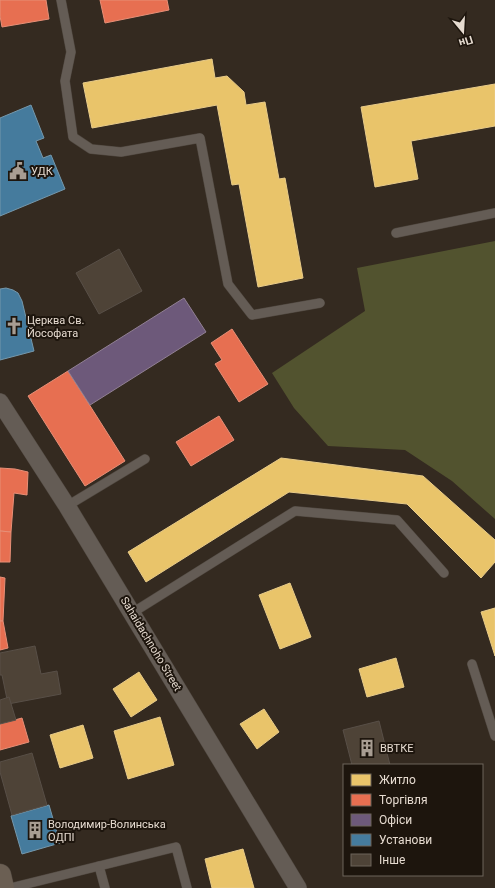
<svg xmlns="http://www.w3.org/2000/svg" width="495" height="888" font-family="Roboto,sans-serif">
	<style>
		.green { fill: #52532f }
		.homes { fill: #e9c46a; stroke: #e8cb89 }
		.shops { fill: #e76f51; stroke: #e78f77 }
		.offices { fill: #6d597a; stroke: #918094 }
		.public { fill: #457b9d; stroke: #7598ac }
		.building { fill: #4e4337; stroke: #584f47 }
		.lines { fill: none; stroke-linecap: round; stroke-linejoin: round }
		.service-casing { stroke: #4f473f; stroke-width: 10 }
		.minor-casing { stroke: #4f473f; stroke-width: 18 }
		.primary-casing { stroke: #4f473f; stroke-width: 23 }
		.service { stroke: #645c55; stroke-width: 9 }
		.minor { stroke: #645c55; stroke-width: 17 }
		.primary { stroke: #6b5f53; stroke-width: 22 }
		.labels { text-anchor: middle; dominant-baseline: central; stroke-width: 4; stroke-linejoin: round; paint-order: stroke }
		.poi-label { font-size: 11px; fill: #e6dbd0; stroke: #1d150d; text-anchor: start }
		.street-label { font-size: 11px; fill: #e6dbd0; stroke: #1d150d }
	</style>
	<rect width="100%" height="100%" fill="#342a20"/>
	<polygon class="green" points="495,241 495,519 452,481 405,450 328,446 294,408 272,373 365,311 357,268"/>
	<g class="homes">
		<polygon points="212,59 215,78 227,76 244,92 246,105 265,102 279,179 285,178 303,278 258,287 239,184 232,185 217,105 92,128 83,83"/>
		<polygon points="495,84 495,126 411,141 418,179 375,187 361,107"/>
		<polygon points="281,458 423,476 495,540 495,562 481,578 407,504 289,492 146,582 128,552"/>
		<polygon points="290,583 311,637 280,649 259,595"/>
		<polygon points="495,608 495,656 481,612"/>
		<polygon points="396,658 404,687 367,697 359,669"/>
		<polygon points="139,672 157,700 131,717 113,689"/>
		<polygon points="264,709 279,732 257,749 240,724"/>
		<polygon points="160,717 174,765 128,779 114,731"/>
		<polygon points="83,725 93,758 60,768 50,735"/>
		<polygon points="243,849 254,888 212,888 205,859"/>
	</g>
	<g class="shops">
		<polygon points="0,0 46,0 49,19 2,27 0,16"/>
		<polygon points="100,0 167,0 169,10 105,23"/>
		<polygon points="232,329 268,384 239,402 215,364 222,360 211,343"/>
		<polygon points="68,371 125,461 85,486 28,396"/>
		<polygon points="219,416 234,440 191,466 176,442"/>
		<polygon points="0,468 15,469 28,472 27,495 14,493 11,532 0,531"/>
		<polygon points="0,531 11,532 10,562 0,562"/>
		<polygon points="0,577 5,578 3,621 0,621"/>
		<polygon points="0,621 3,621 8,648 0,650"/>
		<polygon points="22,718 29,742 0,750 0,724"/>
	</g>
	<polygon class="offices" points="184,298 206,332 90,405 68,371"/>
	<g class="public">
		<polygon points="31,105 44,138 36,141 43,158 51,155 65,189 0,216 0,118"/>
		<polygon points="6,288 13,290 18,293 22,301 34,351 0,360 0,289"/>
		<polygon points="49,805 60,843 22,854 11,816"/>
	</g>
	<g class="building">
		<polygon points="119,249 142,291 99,314 76,273"/>
		<polygon points="35,646 41,674 57,671 61,694 8,704 2,675 0,675 0,653"/>
		<polygon points="9,697 16,720 0,724 0,700"/>
		<polygon points="379,721 390,765 352,765 343,730"/>
		<polygon points="32,753 47,805 12,815 0,772 0,762"/>
	</g>
	<g class="lines">
		<g class="service-casing">
			<g id="service">
				<polyline points="61,0 71,52 65,81 73,137 91,149 121,152 200,138 228,284 252,315 320,303"/>
				<polyline points="396,233 495,213"/>
				<polyline points="67,506 145,459"/>
				<polyline points="132,613 295,511 397,520 444,573"/>
				<polyline points="472,664 495,736"/>
				<polyline points="99,866 105,888"/>
				<polyline points="10,888 176,847 187,888"/>
			</g>
		</g>
		<g class="minor-casing">
			<polyline id="minor" points="0,402 67,506 298,888"/>
		</g>
		<g class="primary-casing">
			<polyline id="primary" points="0,875 3,888"/>
		</g>
		<use href="#service" class="service"/>
		<use href="#minor" class="minor"/>
		<use href="#primary" class="primary"/>
	</g>
	<defs>
		<g id="civic-bare" transform="scale(1.38)"><path d="M-.6-6.5H3V-4.5H.6V-3L4-1V1h2V6H-6V1h2V-1L-.6-3ZM-1.2 2.5V6h2.4V2.5Z" fill="#a89d92" stroke="#1d150d" stroke-width="2.5" paint-order="stroke"/></g>
		<g id="church-bare" transform="scale(1.38)"><path d="M-1.2-6h2.4v3.5h3.3v2.4h-3.3V6h-2.4V-.1h-3.3v-2.4h3.3Z" fill="#a89d92" stroke="#1d150d" stroke-width="2.5" paint-order="stroke"/></g>
		<g id="building-bare" transform="scale(1.38)"><path d="M-4-6H4V6H1V3H-1V6H-4ZM-2.5-4.3h1.7v1.8h-1.7ZM.8-4.3h1.7v1.8H.8ZM-2.5-1h1.7V.8h-1.7ZM.8-1h1.7V.8H.8Z" fill="#a89d92" stroke="#1d150d" stroke-width="2.5" paint-order="stroke"/></g>
	</defs>
	<g fill-rule="evenodd">
		<use href="#civic-bare" x="18" y="171"/>
		<use href="#church-bare" x="14" y="326"/>
		<use href="#building-bare" x="367" y="748"/>
		<use href="#building-bare" x="35" y="830"/>
	</g>
	<g class="labels">
		<g class="poi-label">
			<text x="31" y="171">УДК</text>
			<text x="27" y="320">Церква Св.<tspan x="27" dy="13">Йософата</tspan></text>
			<text x="380" y="748">ВВТКЕ</text>
			<text x="48" y="824">Володимир-Волинська<tspan x="48" dy="13">ОДПІ</tspan></text>
		</g>
		<g class="street-label">
			<text transform="translate(151 644) rotate(59)">Sahaidachnoho Street</text>
		</g>
	</g>
	<rect x="343" y="764" width="140" height="112" fill="#1d150d" stroke="#6d645b"/>
	<rect x="351" y="774" width="20" height="12" fill="#e9c46a" stroke="#6d645b"/>
	<text x="379" y="784" font-size="12" fill="#e6dbd0">Житло</text>
	<rect x="351" y="794" width="20" height="12" fill="#e76f51" stroke="#6d645b"/>
	<text x="379" y="804" font-size="12" fill="#e6dbd0">Торгівля</text>
	<rect x="351" y="814" width="20" height="12" fill="#6d597a" stroke="#6d645b"/>
	<text x="379" y="824" font-size="12" fill="#e6dbd0">Офіси</text>
	<rect x="351" y="834" width="20" height="12" fill="#457b9d" stroke="#6d645b"/>
	<text x="379" y="844" font-size="12" fill="#e6dbd0">Установи</text>
	<rect x="351" y="854" width="20" height="12" fill="#4e4337" stroke="#6d645b"/>
	<text x="379" y="864" font-size="12" fill="#e6dbd0">Інше</text>
	<g transform="translate(463 32) rotate(162)" stroke="#1d150d" stroke-width="3" paint-order="stroke">
	<path d="M0-3L7 15L0 10L-7 15Z" fill="#e6dbd0"/>
	<text y="-6" font-size="11" font-weight="bold" text-anchor="middle" fill="#e6dbd0">Пн</text>
	</g>
</svg>
